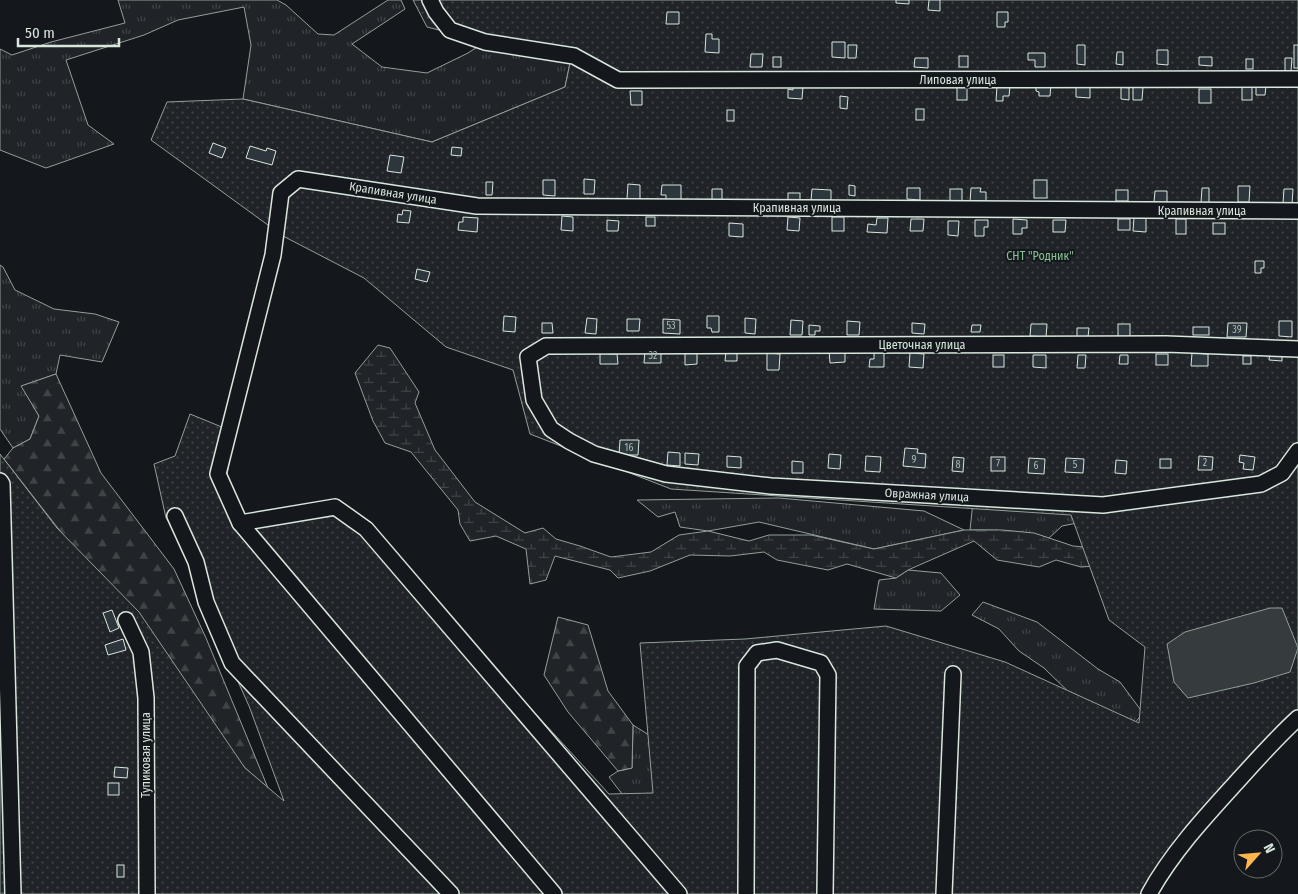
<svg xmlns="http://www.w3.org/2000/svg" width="1298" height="894" font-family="'Fira Sans Condensed',sans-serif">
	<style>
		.grass { fill: url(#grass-tufts); stroke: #939e99 }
		.forest { fill: url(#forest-firs); stroke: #939e99 }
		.wetland { fill: url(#wetland-marsh); stroke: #939e99 }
		.garden { fill: url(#garden-dots); stroke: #939e99 }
		.water { fill: #363b3e; stroke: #939e99 }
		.building { fill: #2c363c; stroke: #d8e6dc }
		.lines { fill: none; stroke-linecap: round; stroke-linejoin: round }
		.minor-casing { stroke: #d8e6dc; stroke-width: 18 }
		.minor { stroke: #14181c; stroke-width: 15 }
		.labels { text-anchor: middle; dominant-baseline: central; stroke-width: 4; stroke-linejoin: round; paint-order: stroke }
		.number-label { font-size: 10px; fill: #adbab4 }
		.street-label { font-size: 12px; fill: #d8e6dc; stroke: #14181c }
		.park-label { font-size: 12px; fill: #8ac095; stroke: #14181c }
	</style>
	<defs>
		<pattern id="grass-tufts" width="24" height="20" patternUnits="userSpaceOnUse" patternTransform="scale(1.25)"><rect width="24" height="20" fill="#202428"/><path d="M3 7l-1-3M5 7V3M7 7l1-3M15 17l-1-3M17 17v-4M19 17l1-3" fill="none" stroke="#404447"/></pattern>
		<pattern id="forest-firs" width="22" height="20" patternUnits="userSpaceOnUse" patternTransform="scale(1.25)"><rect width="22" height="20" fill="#202428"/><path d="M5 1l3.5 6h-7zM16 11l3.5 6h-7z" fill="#404447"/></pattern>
		<pattern id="wetland-marsh" width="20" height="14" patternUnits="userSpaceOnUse" patternTransform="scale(1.25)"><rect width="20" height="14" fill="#202428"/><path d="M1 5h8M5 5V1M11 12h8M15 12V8" fill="none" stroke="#404447"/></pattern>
		<pattern id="garden-dots" width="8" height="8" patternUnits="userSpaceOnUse" patternTransform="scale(1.25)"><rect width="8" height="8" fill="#202428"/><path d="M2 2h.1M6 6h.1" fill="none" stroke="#404447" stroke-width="1.8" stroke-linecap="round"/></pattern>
	</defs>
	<rect width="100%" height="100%" fill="#14181c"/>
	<g class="grass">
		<polygon points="118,0 277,0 286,5 318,34 334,35 388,0 401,0 405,9 352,44 382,67 427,73 468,53 485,42 570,63 565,87 432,142 243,99 251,45 244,7 178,20 144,35 66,60 88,125 114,144 46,168 0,150 0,49 12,55 51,42 125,23"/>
		<polygon points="0,265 3,267 15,290 54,309 95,314 119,322 102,362 60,355 56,374 22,386 39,416 30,439 13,448 0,429"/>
		<polygon points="779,498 924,511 964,530 874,549 759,522 708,531 680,527 675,512 658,517 637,500"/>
		<path d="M973,502L1098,512L1077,523L1062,526L1049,538C1023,530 997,530 970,530Z"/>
		<polygon points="908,570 941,573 960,595 941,611 874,609 879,580 896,578"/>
		<polygon points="983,602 1037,622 1098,669 1120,682 1143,713 1128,731 1080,703 1044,668 1019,651 999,629 972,615"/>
		<polygon points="633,725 657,740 652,833 609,777 618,771 632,768"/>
	</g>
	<g class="forest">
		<polygon points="56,374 101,473 174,569 206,638 268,788 245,768 4,459 13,448 30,439 39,416 21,386"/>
		<polygon points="558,617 588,625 608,691 633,725 632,768 618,771 568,712 544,675"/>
	</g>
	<polygon class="wetland" points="378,345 390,348 419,392 415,403 435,450 475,502 525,533 543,528 556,539 580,546 611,557 651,552 679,535 708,531 749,541 769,535 811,535 874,549 964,530 1002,530 1034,533 1073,546 1105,549 1111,565 1081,567 1056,560 1039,567 997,560 974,541 908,570 896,578 847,564 828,570 777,560 764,552 730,556 690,555 650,571 618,578 610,570 555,556 546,580 530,584 526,549 496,536 470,541 460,524 458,510 411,452 385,443 373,421 355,373"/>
	<polygon class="garden" points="413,0 1298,0 1298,725 1193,836 1157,894 0,894 0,454 57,528 139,612 245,768 284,801 249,706 222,646 190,548 166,518 154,464 175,456 190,414 234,432 226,481 246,515 342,502 609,794 653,793 640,643 745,639 886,626 1005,662 1139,723 1145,647 1109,620 1071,515 671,489 530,434 513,370 446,347 364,278 283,236 151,140 167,102 243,99 432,142 565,87 570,63 427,27"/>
	<polygon class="water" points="1270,608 1282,608 1298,648 1290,672 1254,683 1188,698 1174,682 1167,644 1185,632"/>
	<g class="building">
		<polygon points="896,0 909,0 909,4 896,3"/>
		<polygon points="929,0 940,0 940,11 928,10"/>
		<polygon points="667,12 679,12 679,24 666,24"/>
		<polygon points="997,12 1008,12 1008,22 1005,22 1005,27 997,27"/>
		<polygon points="706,34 712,34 712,39 719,39 719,53 705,52"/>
		<polygon points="832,42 845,42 845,58 832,57"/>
		<polygon points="848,45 857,45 856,58 848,58"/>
		<polygon points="1077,45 1085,45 1085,65 1077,64"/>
		<rect x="1294" y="45" width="4" height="23"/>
		<polygon points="1157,50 1168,50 1168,65 1157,64"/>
		<polygon points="1117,52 1123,52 1123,65 1116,64"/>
		<polygon points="1028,53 1045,53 1045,67 1035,67 1035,60 1028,60"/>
		<polygon points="751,54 763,54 762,67 750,67"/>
		<rect x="959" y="56" width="9" height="11"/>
		<rect x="773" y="57" width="8" height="10"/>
		<polygon points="1199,57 1212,57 1212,66 1199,65"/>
		<polygon points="915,58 928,58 928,68 914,67"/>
		<polygon points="1285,58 1292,58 1291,71 1285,71"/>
		<rect x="1246" y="59" width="7" height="10"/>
		<polygon points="1036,84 1051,84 1050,96 1039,96 1039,92 1036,91"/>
		<polygon points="793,85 803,86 802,99 788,98 788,89 793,90"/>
		<polygon points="997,86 1010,86 1009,96 1003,96 1003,101 996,101"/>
		<polygon points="1076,86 1090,86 1090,98 1076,97"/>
		<polygon points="1256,86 1266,86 1265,95 1256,95"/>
		<rect x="957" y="87" width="10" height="13"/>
		<polygon points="1121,87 1129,88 1129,100 1121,99"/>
		<polygon points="1133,87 1143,87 1142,100 1133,100"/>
		<rect x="1242" y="87" width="10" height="13"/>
		<rect x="1199" y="89" width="12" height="14"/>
		<polygon points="630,91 642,91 642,105 631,105"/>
		<polygon points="840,96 848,97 847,109 840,108"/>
		<rect x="916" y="109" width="8" height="11"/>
		<rect x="727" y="110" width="7" height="11"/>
		<polygon points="213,143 226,148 222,158 209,153"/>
		<polygon points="250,146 266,151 267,148 276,151 272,165 246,158"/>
		<polygon points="452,147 462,148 461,156 451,155"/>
		<polygon points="390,155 404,157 401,173 387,171"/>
		<polygon points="584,179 595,180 594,194 584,194"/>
		<polygon points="543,180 555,180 555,196 543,195"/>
		<rect x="1034" y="180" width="13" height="18"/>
		<polygon points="486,182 493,182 492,195 486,195"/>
		<polygon points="628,184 640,185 640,199 627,199"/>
		<polygon points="662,185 681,185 681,202 666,201 666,195 661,195"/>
		<polygon points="849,185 855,186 855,196 849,195"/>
		<polygon points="1238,186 1250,186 1249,202 1238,202"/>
		<polygon points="907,188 920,188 920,200 907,199"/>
		<polygon points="971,188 981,188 980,192 986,192 986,203 970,202"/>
		<polygon points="1202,188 1209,188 1209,203 1201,203"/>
		<polygon points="712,189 722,189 722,201 712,200"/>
		<polygon points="812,189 831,190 831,202 811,201"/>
		<rect x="950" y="189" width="12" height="14"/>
		<polygon points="1284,189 1293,189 1292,204 1283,203"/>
		<rect x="1116" y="190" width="12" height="11"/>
		<polygon points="1155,191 1167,191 1167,203 1154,202"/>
		<rect x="788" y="193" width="12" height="9"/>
		<polygon points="403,210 411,211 409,223 397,222 398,214 402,215"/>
		<polygon points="562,216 573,217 573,231 561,230"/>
		<polygon points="463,217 478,218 477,232 458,230 459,222 463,222"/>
		<rect x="646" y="217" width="9" height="9"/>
		<polygon points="788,217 800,218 799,231 787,230"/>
		<rect x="832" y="217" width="12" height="14"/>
		<polygon points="877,218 888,218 887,233 867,232 868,224 876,225"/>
		<polygon points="1134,218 1146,218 1146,232 1133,231"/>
		<polygon points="911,219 924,219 923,231 910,231"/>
		<polygon points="1013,219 1027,220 1027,228 1022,228 1022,234 1013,234"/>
		<rect x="1118" y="219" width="12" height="11"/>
		<rect x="1176" y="219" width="10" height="15"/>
		<polygon points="607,220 619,221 618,231 607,231"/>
		<polygon points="975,220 988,220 988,227 984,227 984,236 975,236"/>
		<polygon points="1053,220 1066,220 1065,232 1053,232"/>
		<polygon points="948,221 959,221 958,236 948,235"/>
		<polygon points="729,223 743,224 743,237 729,236"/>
		<rect x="1213" y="223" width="12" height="11"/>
		<polygon points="1255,261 1264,261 1264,268 1261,268 1261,273 1255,273"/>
		<polygon points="417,269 430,272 427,282 415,279"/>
		<polygon points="504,316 516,317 515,332 503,331"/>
		<polygon points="707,316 719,316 719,332 712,332 711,328 707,328"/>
		<polygon points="587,318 597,319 596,334 585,333"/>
		<polygon points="745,318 756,319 755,334 745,333"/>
		<polygon points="627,319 640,319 639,331 627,331"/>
		<polygon points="663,319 680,320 680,334 663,333"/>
		<polygon points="791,320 803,321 802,335 790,335"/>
		<polygon points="847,321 860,322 859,335 847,335"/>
		<polygon points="1279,321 1292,321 1292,337 1279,336"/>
		<polygon points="542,323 552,323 553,333 542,333"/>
		<polygon points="912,323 925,324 924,334 912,333"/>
		<polygon points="1228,323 1247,323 1246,337 1227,337"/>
		<polygon points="1031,324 1047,324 1046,337 1030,336"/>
		<rect x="1118" y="324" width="12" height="13"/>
		<polygon points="809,325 820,326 820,331 815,331 815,335 809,335"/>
		<polygon points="972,325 981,325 980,332 971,332"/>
		<rect x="1193" y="327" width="16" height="8"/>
		<polygon points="1077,328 1089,328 1088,337 1077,337"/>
		<polygon points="645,349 661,349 661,363 644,363"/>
		<polygon points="845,349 845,362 830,363 829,350"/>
		<polygon points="600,351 609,351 609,354 617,354 618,364 600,364"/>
		<polygon points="685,351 697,351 697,364 685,365"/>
		<polygon points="726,351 737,351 737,361 725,361"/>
		<polygon points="874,351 884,352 884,367 869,367 870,359 874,359"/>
		<polygon points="1270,352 1282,352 1282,361 1269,360"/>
		<polygon points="767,353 780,354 779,370 767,370"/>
		<polygon points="910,353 924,354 923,368 909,367"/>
		<polygon points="1192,353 1208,354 1208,366 1191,366"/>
		<rect x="1156" y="354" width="12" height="11"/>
		<rect x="993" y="355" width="11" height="12"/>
		<polygon points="1033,355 1046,355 1046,368 1033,367"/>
		<polygon points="1078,355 1086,355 1085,368 1077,368"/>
		<polygon points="1120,355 1128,355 1128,364 1119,364"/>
		<rect x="1243" y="356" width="8" height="8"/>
		<polygon points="620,440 639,440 638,455 619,455"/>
		<polygon points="905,448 918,449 917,453 926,454 925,468 903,466"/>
		<polygon points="668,452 680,453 680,466 667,465"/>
		<polygon points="685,453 699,454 698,465 685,464"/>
		<polygon points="829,454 841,455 840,469 828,468"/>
		<polygon points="1240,455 1255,457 1253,470 1243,469 1244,463 1239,462"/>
		<polygon points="727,456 741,457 741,468 727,467"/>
		<polygon points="866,456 881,457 880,472 865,471"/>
		<polygon points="1199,456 1213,457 1212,470 1198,470"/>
		<polygon points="953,457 964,458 963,472 952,471"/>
		<rect x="991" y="457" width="14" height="14"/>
		<polygon points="1029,458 1045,459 1044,474 1028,473"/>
		<polygon points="1066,458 1084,459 1083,473 1065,472"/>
		<rect x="1160" y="459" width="11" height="9"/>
		<polygon points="1116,460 1127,461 1126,474 1115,473"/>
		<polygon points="792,461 803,462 803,473 792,473"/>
		<polygon points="112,610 119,628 110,632 103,613"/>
		<polygon points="123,639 126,650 108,655 105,645"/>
		<polygon points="115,767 128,768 127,778 114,777"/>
		<rect x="108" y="783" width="11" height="12"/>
		<rect x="117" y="865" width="7" height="12"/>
	</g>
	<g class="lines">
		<g class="minor-casing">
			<g id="minor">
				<polyline points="430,0 436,12 450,30 485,42 574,56 618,80 1298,79"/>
				<polyline points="1298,349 1166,344 546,346 528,357 534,400 551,429 569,441 594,454 666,474 771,486 1103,505 1261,484 1282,473 1298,451"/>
				<polyline points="0,481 2,484 13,894"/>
				<polyline points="175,516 196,562 206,602 232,663 451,894"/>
				<polyline points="240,523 554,894"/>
				<polyline points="126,620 141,652 146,698 147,894"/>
				<polyline points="679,894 366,529 335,507 240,523 218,474 273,255 281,193 298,179 477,206 1298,211"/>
				<polyline points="746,894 747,666 757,653 777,650 821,663 828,675 825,894"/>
				<polyline points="944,894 953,674"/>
				<path d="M1149,894C1171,854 1203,819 1234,785C1255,762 1275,739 1298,718"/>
			</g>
		</g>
		<use href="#minor" class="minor"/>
	</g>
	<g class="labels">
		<g class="number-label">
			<text x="671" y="326">53</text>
			<text x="1237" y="330">39</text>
			<text x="653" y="356">32</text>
			<text x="629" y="448">16</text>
			<text x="914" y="460">9</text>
			<text x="1205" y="463">2</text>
			<text x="998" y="464">7</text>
			<text x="958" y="465">8</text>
			<text x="1075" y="465">5</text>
			<text x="1036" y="466">6</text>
		</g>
		<g class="street-label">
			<text x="958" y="80">Липовая улица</text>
			<text transform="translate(393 193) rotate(9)">Крапивная улица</text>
			<text x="797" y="208">Крапивная улица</text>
			<text x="1202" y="211">Крапивная улица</text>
			<text x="922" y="345">Цветочная улица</text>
			<text transform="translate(927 495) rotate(3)">Овражная улица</text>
			<text transform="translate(146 755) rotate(-90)">Тупиковая улица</text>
		</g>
		<g class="park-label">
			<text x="1040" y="256">СНТ "Родник"</text>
		</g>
	</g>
	<g transform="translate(1258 854) rotate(63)"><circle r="24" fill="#14181c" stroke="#626a69"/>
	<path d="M0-4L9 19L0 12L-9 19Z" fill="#ffb74d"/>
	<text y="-8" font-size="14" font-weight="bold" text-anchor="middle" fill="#d8e6dc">N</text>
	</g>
	<path d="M18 38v8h101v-8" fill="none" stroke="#d8e6dc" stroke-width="2.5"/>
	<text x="25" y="38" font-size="15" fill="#d8e6dc" stroke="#14181c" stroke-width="4" paint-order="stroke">50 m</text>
</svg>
